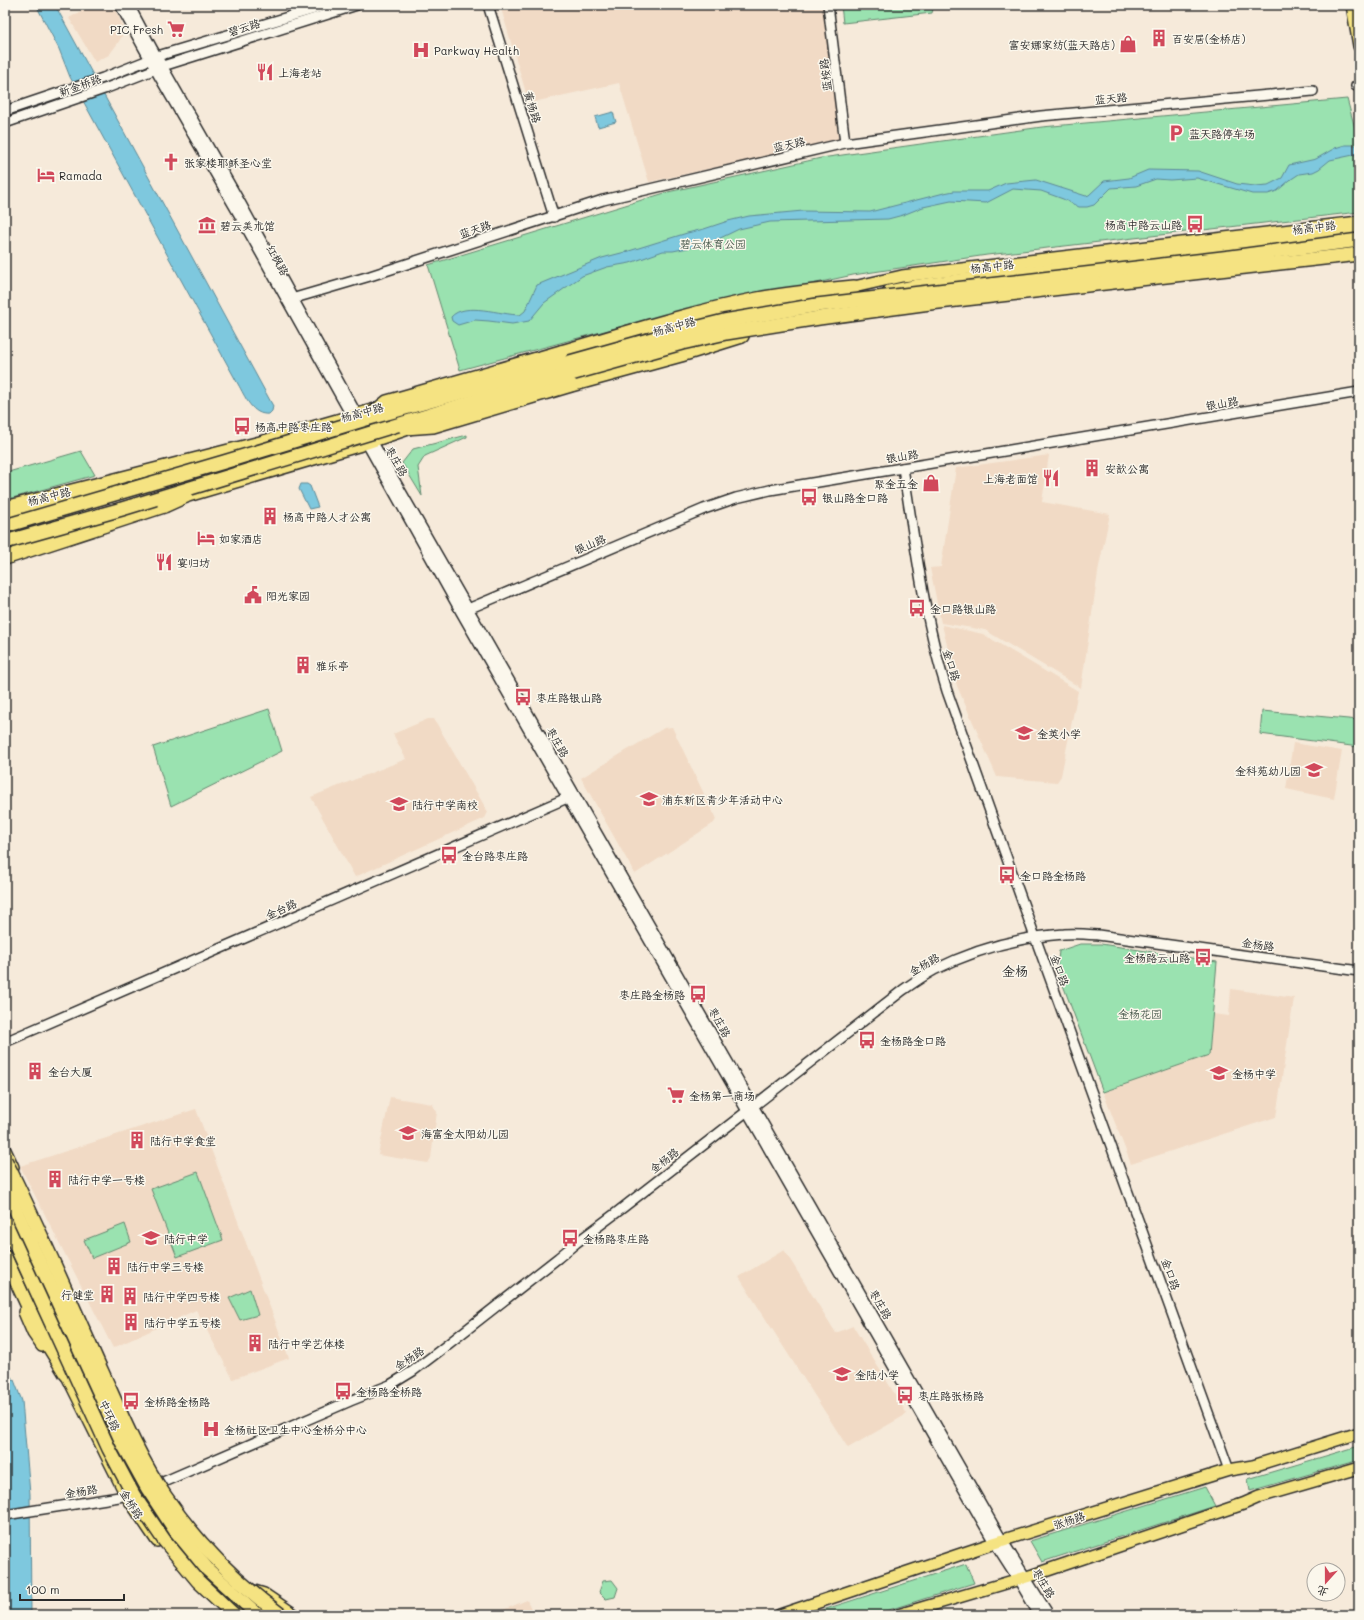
<svg xmlns="http://www.w3.org/2000/svg" width="1364" height="1620" font-family="Mali,'LXGW WenKai TC',sans-serif">
	<style>
		.built { fill: #f1dac5 }
		.green { fill: #9ae2b0; stroke: #62866e }
		.water { fill: #7ec8de; stroke: #5d8996 }
		.lines { fill: none; stroke-linecap: round; stroke-linejoin: round }
		.minor-casing { stroke: #2b2b2b; stroke-width: 12 }
		.major-casing { stroke: #2b2b2b; stroke-width: 14 }
		.highway-casing { stroke: #2b2b2b; stroke-width: 16 }
		.minor { stroke: #fbf7ec; stroke-width: 9 }
		.major { stroke: #f5e382; stroke-width: 11 }
		.highway { stroke: #f5e382; stroke-width: 13 }
		.highway-bridge-casing { stroke: #2b2b2b; stroke-width: 16; stroke-linecap: butt }
		.highway-bridge { stroke: #f5e382; stroke-width: 13 }
		.labels { text-anchor: middle; dominant-baseline: central; stroke-width: 3; stroke-linejoin: round; paint-order: stroke }
		.street-label { font-size: 11px; fill: #2b2b2b; stroke: #fbf7ec }
		.poi-label { font-size: 11px; fill: #2b2b2b; stroke: #fbf7ec; text-anchor: start }
		.park-label { font-size: 11px; fill: #47594c; stroke: #fbf7ec }
		.quarter-label { font-size: 13px; fill: #2b2b2b; stroke: #fbf7ec }
	</style>
	<rect width="100%" height="100%" fill="#f6eada"/>
	<filter id="ink" filterUnits="userSpaceOnUse"><feTurbulence type="fractalNoise" baseFrequency=".025" numOctaves="2"/><feDisplacementMap in="SourceGraphic" scale="8" xChannelSelector="R" yChannelSelector="G"/><feConvolveMatrix kernelMatrix="1 2 1 2 8 2 1 2 1" color-interpolation-filters="sRGB"/></filter>
	<g filter="url(#ink)">
		<g class="built">
			<polygon points="92,5 113,5 123,26 122,36 118,43 109,55 95,62 69,18"/>
			<polygon points="500,5 823,5 840,140 649,182 619,83 529,103"/>
			<polygon points="1049,455 1042,502 1110,514 1099,566 1081,688 985,630 941,623 930,568 941,567 956,468"/>
			<polygon points="942,625 983,634 1078,691 1061,776 1057,782 997,777 957,686"/>
			<polygon points="428,719 434,719 488,812 485,818 355,877 311,797 406,759 393,734"/>
			<polygon points="672,727 716,819 714,823 635,874 581,778 664,728"/>
			<polygon points="1293,743 1342,751 1334,799 1286,789"/>
			<polygon points="1231,989 1294,998 1276,1117 1131,1164 1103,1092 1209,1055 1213,1014 1229,1016"/>
			<polygon points="390,1097 432,1104 437,1112 431,1158 428,1163 378,1155"/>
			<polygon points="196,1109 289,1358 233,1379 196,1310 113,1348 20,1166"/>
			<polygon points="784,1250 836,1333 853,1326 907,1414 848,1448 739,1277"/>
			<polygon points="527,1600 534,1615 491,1615"/>
		</g>
		<g class="green">
			<polygon points="841,5 934,5 932,13 843,23"/>
			<polygon points="1347,99 1359,143 1359,212 987,255 853,275 634,323 460,370 428,265 668,192 821,158 1042,127"/>
			<polygon points="467,435 467,437 425,456 418,467 422,496 402,463 413,449"/>
			<polygon points="81,451 95,475 5,500 5,473"/>
			<polygon points="269,709 282,751 171,806 153,747"/>
			<polygon points="1262,711 1359,720 1359,747 1260,734"/>
			<polygon points="1080,944 1101,944 1217,962 1209,1055 1103,1092 1057,969 1059,951"/>
			<polygon points="198,1172 223,1240 177,1257 151,1189"/>
			<polygon points="125,1224 131,1242 92,1258 84,1240"/>
			<polygon points="250,1289 258,1315 240,1320 229,1298"/>
			<polygon points="1359,1446 1359,1460 1250,1491 1248,1479"/>
			<polygon points="1205,1487 1215,1506 1042,1562 1030,1541"/>
			<polygon points="966,1564 974,1583 873,1615 807,1615"/>
			<polygon points="612,1580 618,1588 615,1597 606,1599 599,1592 603,1581"/>
		</g>
		<g class="water">
			<path d="M36,5H55L273,406L272,411L269,414C252,416 245,396 238,384L70,77L59,49Z"/>
			<polygon points="613,112 616,122 598,127 595,117"/>
			<path d="M1345,145H1357L1358,154L1330,160L1319,169L1313,172L1299,174L1290,180L1277,191L1268,194H1252L1197,178L1170,180L1156,179L1136,186L1111,188L1094,205L1087,207H1079L1063,199L1041,191L1013,189L986,203L951,201L923,207L903,215L888,219L770,222L739,229L708,244L673,251H663L630,263L607,267L582,276L544,303L529,321L512,324L489,321L475,320L458,325L452,321L451,317C465,301 501,315 520,315L525,311L537,285L602,258L629,251L687,233L704,229L728,221L749,216L803,211L870,212L944,193L954,191H988L1006,183L1036,180L1086,196L1089,195L1104,181L1129,178L1148,170L1198,171L1237,184L1255,186L1268,185L1282,178L1289,165L1316,159L1335,148Z"/>
			<polygon points="301,484 307,484 310,486 318,507 309,509 299,489"/>
			<polygon points="5,1370 14,1380 22,1401 30,1494 31,1615 5,1615"/>
		</g>
		<g class="lines">
			<g class="minor-casing">
				<g id="minor">
					<polyline points="120,5 159,76 241,218 461,612 991,1537 1018,1579 1039,1615"/>
					<polyline points="129,5 153,50 241,204 356,413 999,1535 1049,1615"/>
					<polyline points="488,5 554,217"/>
					<polyline points="828,5 845,143"/>
					<polyline points="1356,86 1359,85"/>
					<polyline points="5,111 103,78 161,55 328,5"/>
					<polyline points="5,123 107,88 166,65 357,5"/>
					<polyline points="288,300 370,276 603,200 845,143 1041,116 1313,91"/>
					<path d="M903,468C915,543 924,619 947,691L1035,937L1229,1470"/>
					<polyline points="468,609 704,509 736,498 770,490 1359,392"/>
					<polyline points="5,1042 567,798"/>
					<path d="M5,1515L119,1497L154,1486L350,1401L390,1385L413,1371L438,1352L558,1258L576,1243L616,1213L903,990C913,983 923,976 934,970C974,950 1019,937 1064,934C1075,933 1086,934 1098,935L1359,971"/>
				</g>
			</g>
			<g class="major-casing">
				<g id="major">
					<polyline points="1352,5 1359,46"/>
					<polyline points="845,289 902,276 1359,222"/>
					<polyline points="889,291 919,285 998,275 1359,232"/>
					<path d="M685,323C729,310 776,306 821,295"/>
					<polyline points="178,499 358,446 414,427"/>
					<polyline points="5,507 260,442 379,408"/>
					<polyline points="17,547 65,532"/>
					<polyline points="5,1150 13,1167"/>
					<polyline points="24,1312 33,1333 42,1346"/>
					<polyline points="64,1367 66,1374 126,1495 157,1541"/>
					<polyline points="108,1432 132,1478 141,1485 150,1486"/>
					<path d="M154,1513C175,1544 199,1572 227,1598"/>
					<polyline points="251,1590 264,1594 295,1615"/>
					<polyline points="233,1600 227,1598 246,1615"/>
					<polyline points="253,1604 266,1615"/>
					<polyline points="780,1615 994,1543 1229,1470 1253,1466 1359,1433"/>
					<polyline points="898,1615 1033,1575 1243,1504 1259,1497 1359,1468"/>
				</g>
			</g>
			<g class="highway-casing">
				<g id="highway">
					<path d="M561,352C626,333 692,312 758,299C790,293 822,290 854,287"/>
					<polyline points="571,385 681,355 742,336"/>
					<polyline points="5,517 113,488"/>
					<polyline points="5,558 164,506"/>
					<polyline points="5,1257 40,1332 66,1374"/>
				</g>
			</g>
			<use href="#minor" class="minor"/>
			<use href="#major" class="major"/>
			<use href="#highway" class="highway"/>
			<g class="highway-bridge-casing">
				<g id="highway-bridge">
					<polyline points="371,415 387,402 561,352"/>
					<polyline points="405,428 433,426 571,385"/>
					<polyline points="164,506 186,496"/>
					<polyline points="5,526 224,462 366,419 659,337 724,321 817,305 1231,257 1359,240"/>
					<polyline points="5,542 122,509 492,396 682,343 726,333 819,318 930,303 1359,254"/>
					<path d="M5,1160C40,1229 70,1301 102,1372C121,1414 139,1458 165,1496C196,1542 236,1582 281,1615"/>
					<polyline points="5,1187 122,1442 148,1489 175,1530 208,1570 258,1615"/>
					<polyline points="5,1222 109,1449 134,1496 164,1540 198,1581 234,1615"/>
				</g>
			</g>
			<use href="#highway-bridge" class="highway-bridge"/>
		</g>
	</g>
	<defs>
		<g id="supermarket-bare" transform="scale(1.38)"><path d="M-6-5.5h2.5l.6 2H6L4.5 2H-2.5L-4.4-4H-6ZM-1.5 3.2a1.3 1.3 0 1 0 .1 0ZM3 3.2a1.3 1.3 0 1 0 .1 0Z" fill="#d1495b" stroke="#fbf7ec" stroke-width="2.5" paint-order="stroke"/></g>
		<g id="building-bare" transform="scale(1.38)"><path d="M-4-6H4V6H1V3H-1V6H-4ZM-2.5-4.3h1.7v1.8h-1.7ZM.8-4.3h1.7v1.8H.8ZM-2.5-1h1.7V.8h-1.7ZM.8-1h1.7V.8H.8Z" fill="#d1495b" stroke="#fbf7ec" stroke-width="2.5" paint-order="stroke"/></g>
		<g id="shop-bare" transform="scale(1.38)"><path d="M-5-2.5h2.3a2.7 3.5 0 0 1 5.4 0H5L5.5 6h-11ZM-1.5-2.5h3a1.5 2.3 0 0 0-3 0Z" fill="#d1495b" stroke="#fbf7ec" stroke-width="2.5" paint-order="stroke"/></g>
		<g id="hospital-bare" transform="scale(1.38)"><path d="M-5-5h3v3.5h4V-5h3V5h-3V1.5h-4V5h-3Z" fill="#d1495b" stroke="#fbf7ec" stroke-width="2.5" paint-order="stroke"/></g>
		<g id="restaurant-bare" transform="scale(1.38)"><path d="M-5-6h1v4h1v-4h1v4h1v-4h1v5L-1.5 .5V6h-2V.5L-5-1ZM5-6V6H3V1.5H1.5Q1.5-4 5-6Z" fill="#d1495b" stroke="#fbf7ec" stroke-width="2.5" paint-order="stroke"/></g>
		<g id="parking-bare" transform="scale(1.38)"><path d="M-3.5-5.5H1a3.5 3.5 0 0 1 0 7H-1V5.5H-3.5ZM-1-3.4V-.6H.8a1.4 1.4 0 0 0 0-2.8Z" fill="#d1495b" stroke="#fbf7ec" stroke-width="2.5" paint-order="stroke"/></g>
		<g id="church-bare" transform="scale(1.38)"><path d="M-1.2-6h2.4v3.5h3.3v2.4h-3.3V6h-2.4V-.1h-3.3v-2.4h3.3Z" fill="#d1495b" stroke="#fbf7ec" stroke-width="2.5" paint-order="stroke"/></g>
		<g id="hotel-bare" transform="scale(1.38)"><path d="M-6-4.5h1.5V1H6V5H4.5V3h-9V5H-6ZM-4 0a1.8 1.8 0 1 1 3.6 0ZM.5 0V-2.5h3Q6-2.5 6 0Z" fill="#d1495b" stroke="#fbf7ec" stroke-width="2.5" paint-order="stroke"/></g>
		<g id="bus-bare" transform="scale(1.38)"><path d="M-5-6H5V4H4V6H2V4H-2V6H-4V4H-5ZM-3.5-4V0h7V-4ZM-3.5 1.2v1.5H-2V1.2ZM2 1.2v1.5H3.5V1.2Z" fill="#d1495b" stroke="#fbf7ec" stroke-width="2.5" paint-order="stroke"/></g>
		<g id="museum-bare" transform="scale(1.38)"><path d="M0-6L6-3V-2H-6V-3ZM-5-1h2V3h-2ZM-1-1h2V3h-2ZM3-1h2V3H3ZM-6 4H6V6H-6Z" fill="#d1495b" stroke="#fbf7ec" stroke-width="2.5" paint-order="stroke"/></g>
		<g id="civic-bare" transform="scale(1.38)"><path d="M-.6-6.5H3V-4.5H.6V-3L4-1V1h2V6H-6V1h2V-1L-.6-3ZM-1.2 2.5V6h2.4V2.5Z" fill="#d1495b" stroke="#fbf7ec" stroke-width="2.5" paint-order="stroke"/></g>
		<g id="school-bare" transform="scale(1.38)"><path d="M0-5L7-2L0 1L-7-2ZM-4 1L0 2.5L4 1V4Q0 6-4 4Z" fill="#d1495b" stroke="#fbf7ec" stroke-width="2.5" paint-order="stroke"/></g>
	</defs>
	<g fill-rule="evenodd">
		<use href="#supermarket-bare" x="176" y="29"/>
		<use href="#building-bare" x="1159" y="38"/>
		<use href="#shop-bare" x="1128" y="44"/>
		<use href="#hospital-bare" x="421" y="50"/>
		<use href="#restaurant-bare" x="265" y="72"/>
		<use href="#parking-bare" x="1176" y="133"/>
		<use href="#church-bare" x="171" y="162"/>
		<use href="#hotel-bare" x="46" y="175"/>
		<use href="#bus-bare" x="1195" y="224"/>
		<use href="#museum-bare" x="207" y="225"/>
		<use href="#bus-bare" x="242" y="426"/>
		<use href="#building-bare" x="1092" y="468"/>
		<use href="#restaurant-bare" x="1051" y="478"/>
		<use href="#shop-bare" x="931" y="483"/>
		<use href="#bus-bare" x="809" y="497"/>
		<use href="#building-bare" x="270" y="516"/>
		<use href="#hotel-bare" x="206" y="538"/>
		<use href="#restaurant-bare" x="164" y="562"/>
		<use href="#civic-bare" x="253" y="595"/>
		<use href="#bus-bare" x="917" y="608"/>
		<use href="#building-bare" x="303" y="665"/>
		<use href="#bus-bare" x="523" y="697"/>
		<use href="#school-bare" x="1024" y="733"/>
		<use href="#school-bare" x="1314" y="770"/>
		<use href="#school-bare" x="649" y="799"/>
		<use href="#school-bare" x="399" y="804"/>
		<use href="#bus-bare" x="449" y="855"/>
		<use href="#bus-bare" x="1007" y="875"/>
		<use href="#bus-bare" x="1203" y="957"/>
		<use href="#bus-bare" x="698" y="994"/>
		<use href="#bus-bare" x="867" y="1040"/>
		<use href="#building-bare" x="35" y="1071"/>
		<use href="#school-bare" x="1219" y="1073"/>
		<use href="#supermarket-bare" x="676" y="1095"/>
		<use href="#school-bare" x="408" y="1133"/>
		<use href="#building-bare" x="137" y="1140"/>
		<use href="#building-bare" x="55" y="1179"/>
		<use href="#school-bare" x="151" y="1238"/>
		<use href="#bus-bare" x="570" y="1238"/>
		<use href="#building-bare" x="114" y="1266"/>
		<use href="#building-bare" x="107" y="1294"/>
		<use href="#building-bare" x="130" y="1296"/>
		<use href="#building-bare" x="131" y="1322"/>
		<use href="#building-bare" x="255" y="1343"/>
		<use href="#school-bare" x="842" y="1374"/>
		<use href="#bus-bare" x="343" y="1391"/>
		<use href="#bus-bare" x="905" y="1395"/>
		<use href="#bus-bare" x="131" y="1401"/>
		<use href="#hospital-bare" x="211" y="1429"/>
	</g>
	<g class="labels">
		<g class="street-label">
			<text transform="translate(244 27) rotate(-17)">碧云路</text>
			<text transform="translate(825 75) rotate(-97)">蓝桉路</text>
			<text transform="translate(80 85) rotate(-20)">新金桥路</text>
			<text transform="translate(1111 98) rotate(-5)">蓝天路</text>
			<text transform="translate(533 107) rotate(73)">黄杨路</text>
			<text transform="translate(789 144) rotate(-13)">蓝天路</text>
			<text transform="translate(1314 227) rotate(-7)">杨高中路</text>
			<text transform="translate(475 229) rotate(-18)">蓝天路</text>
			<text transform="translate(278 260) rotate(61)">红枫路</text>
			<text transform="translate(992 266) rotate(-6)">杨高中路</text>
			<text transform="translate(674 326) rotate(-15)">杨高中路</text>
			<text transform="translate(1222 403) rotate(-10)">银山路</text>
			<text transform="translate(362 412) rotate(-15)">杨高中路</text>
			<text transform="translate(902 456) rotate(-9)">银山路</text>
			<text transform="translate(397 461) rotate(60)">枣庄路</text>
			<text transform="translate(49 496) rotate(-14)">杨高中路</text>
			<text transform="translate(590 544) rotate(-23)">银山路</text>
			<text transform="translate(952 665) rotate(73)">金口路</text>
			<text transform="translate(558 742) rotate(60)">枣庄路</text>
			<text transform="translate(281 909) rotate(-24)">金台路</text>
			<text transform="translate(1258 944) rotate(8)">金杨路</text>
			<text transform="translate(924 964) rotate(-30)">金杨路</text>
			<text transform="translate(1060 970) rotate(70)">金口路</text>
			<text transform="translate(720 1022) rotate(61)">枣庄路</text>
			<text transform="translate(664 1160) rotate(-38)">金杨路</text>
			<text transform="translate(1171 1274) rotate(70)">金口路</text>
			<text transform="translate(881 1304) rotate(60)">枣庄路</text>
			<text transform="translate(409 1358) rotate(-34)">金杨路</text>
			<text transform="translate(110 1415) rotate(65)">中环路</text>
			<text transform="translate(81 1491) rotate(-9)">金杨路</text>
			<text transform="translate(132 1504) rotate(58)">金桥路</text>
			<text transform="translate(1069 1520) rotate(-18)">张杨路</text>
			<text transform="translate(1044 1583) rotate(59)">枣庄路</text>
		</g>
		<g class="poi-label">
			<text x="163" y="29" text-anchor="end">PIC Fresh</text>
			<text x="1172" y="38">百安居(金桥店)</text>
			<text x="1115" y="44" text-anchor="end">富安娜家纺(蓝天路店)</text>
			<text x="434" y="50">Parkway Health</text>
			<text x="278" y="72">上海老站</text>
			<text x="1189" y="133">蓝天路停车场</text>
			<text x="184" y="162">张家楼耶稣圣心堂</text>
			<text x="59" y="175">Ramada</text>
			<text x="1182" y="224" text-anchor="end">杨高中路云山路</text>
			<text x="220" y="225">碧云美术馆</text>
			<text x="255" y="426">杨高中路枣庄路</text>
			<text x="1105" y="468">安歆公寓</text>
			<text x="1038" y="478" text-anchor="end">上海老面馆</text>
			<text x="918" y="483" text-anchor="end">聚金五金</text>
			<text x="822" y="497">银山路金口路</text>
			<text x="283" y="516">杨高中路人才公寓</text>
			<text x="219" y="538">如家酒店</text>
			<text x="177" y="562">宴归坊</text>
			<text x="266" y="595">阳光家园</text>
			<text x="930" y="608">金口路银山路</text>
			<text x="316" y="665">雅乐亭</text>
			<text x="536" y="697">枣庄路银山路</text>
			<text x="1037" y="733">金英小学</text>
			<text x="1301" y="770" text-anchor="end">金科苑幼儿园</text>
			<text x="662" y="799">浦东新区青少年活动中心</text>
			<text x="412" y="804">陆行中学南校</text>
			<text x="462" y="855">金台路枣庄路</text>
			<text x="1020" y="875">金口路金杨路</text>
			<text x="1190" y="957" text-anchor="end">金杨路云山路</text>
			<text x="685" y="994" text-anchor="end">枣庄路金杨路</text>
			<text x="880" y="1040">金杨路金口路</text>
			<text x="48" y="1071">金台大厦</text>
			<text x="1232" y="1073">金杨中学</text>
			<text x="689" y="1095">金杨第一商场</text>
			<text x="421" y="1133">海富金太阳幼儿园</text>
			<text x="150" y="1140">陆行中学食堂</text>
			<text x="68" y="1179">陆行中学一号楼</text>
			<text x="164" y="1238">陆行中学</text>
			<text x="583" y="1238">金杨路枣庄路</text>
			<text x="127" y="1266">陆行中学三号楼</text>
			<text x="94" y="1294" text-anchor="end">行健堂</text>
			<text x="143" y="1296">陆行中学四号楼</text>
			<text x="144" y="1322">陆行中学五号楼</text>
			<text x="268" y="1343">陆行中学艺体楼</text>
			<text x="855" y="1374">金陆小学</text>
			<text x="356" y="1391">金杨路金桥路</text>
			<text x="918" y="1395">枣庄路张杨路</text>
			<text x="144" y="1401">金桥路金杨路</text>
			<text x="224" y="1429">金杨社区卫生中心金桥分中心</text>
		</g>
		<g class="park-label">
			<text x="713" y="243">碧云体育公园</text>
			<text x="1140" y="1013">金杨花园</text>
		</g>
		<g class="quarter-label">
			<text x="1015" y="970">金杨</text>
		</g>
	</g>
	<rect width="1364" height="1620" fill="none" stroke="#fbf7ec" stroke-width="20"/>
	<rect x="10" y="10" width="1344" height="1600" fill="none" stroke="#2b2b2b" stroke-width="1.5" filter="url(#ink)"/>
	<g transform="translate(1326 1582) rotate(201)"><circle r="19" fill="#fbf7ec" stroke="#a8a59f"/>
	<path d="M0-3L7 15L0 10L-7 15Z" fill="#d1495b"/>
	<text y="-6" font-size="11" font-weight="bold" text-anchor="middle" fill="#2b2b2b">北</text>
	</g>
	<path d="M20 1594v6h104v-6" fill="none" stroke="#2b2b2b" stroke-width="2"/>
	<text x="26" y="1594" font-size="12" fill="#2b2b2b" stroke="#fbf7ec" stroke-width="3" paint-order="stroke">100 m</text>
</svg>
